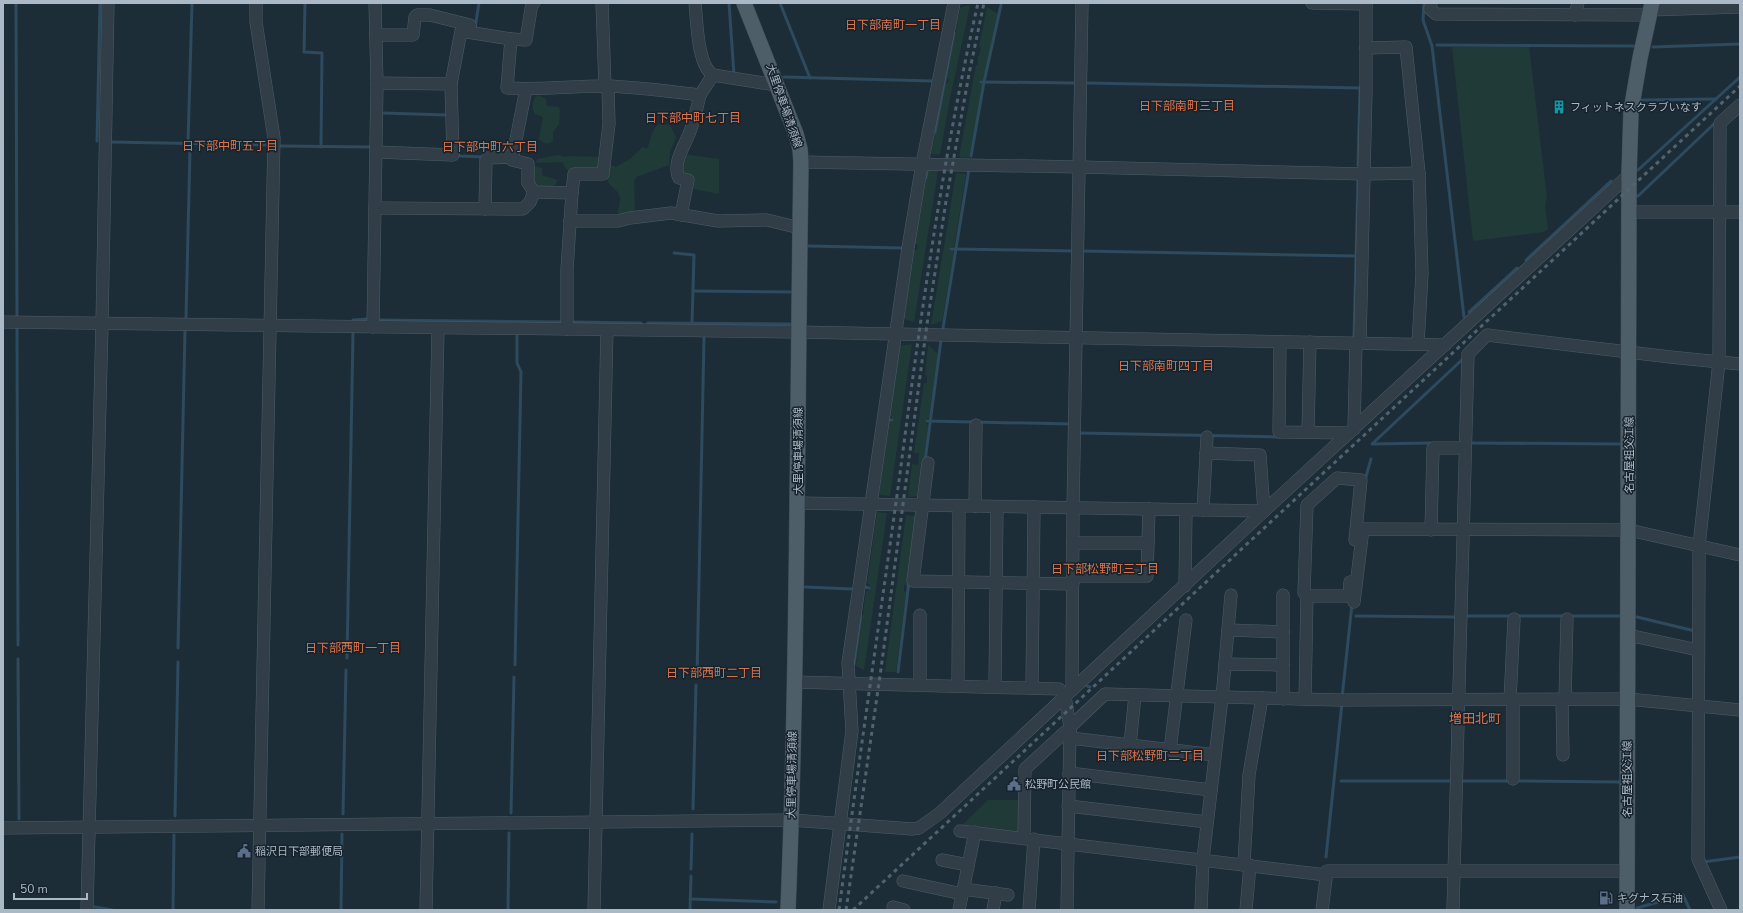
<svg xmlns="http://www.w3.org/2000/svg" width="1743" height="913" font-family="'Nunito Sans','Noto Sans JP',sans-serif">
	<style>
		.green { fill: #203a38 }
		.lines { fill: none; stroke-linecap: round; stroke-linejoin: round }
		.stream { stroke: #2d4a5e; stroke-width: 3 }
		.minor-casing { stroke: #4e5c66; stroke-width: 13 }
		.major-casing { stroke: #3d4a54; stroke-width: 16 }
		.minor { stroke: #313e48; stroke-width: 12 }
		.major { stroke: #4e5e68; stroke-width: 15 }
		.rail { stroke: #526370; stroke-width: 3; stroke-dasharray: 4 4; stroke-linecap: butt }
		.labels { text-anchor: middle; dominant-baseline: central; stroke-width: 3; stroke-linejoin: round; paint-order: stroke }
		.street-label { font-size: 11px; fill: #aab9c5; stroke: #17232c }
		.poi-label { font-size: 11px; fill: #aab9c5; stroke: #17232c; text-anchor: start }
		.neighbourhood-label { font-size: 12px; fill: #dc744e; stroke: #17232c }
		.quarter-label { font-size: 13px; fill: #dc744e; stroke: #17232c }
	</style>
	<rect width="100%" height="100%" fill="#1d2d37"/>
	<g class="green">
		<polygon points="968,5 970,6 950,98 940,155 931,154 945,84 948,83 949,79 947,78 960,8"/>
		<polygon points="987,7 998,14 984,80 981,80 981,84 983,85 969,158 959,157 976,65 978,65 978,56 979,56 981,48 979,47"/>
		<polygon points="1529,46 1547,198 1545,205 1548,229 1544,232 1473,241 1452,47"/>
		<path d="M538,95L546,99L547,106L559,107L560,111L559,124L553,132V141C548,145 544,144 539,139L543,117L535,114C531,109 532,98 538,95Z"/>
		<path d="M659,124L670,125L676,137L670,152L669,165L636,177L634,181L635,212L618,216C617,210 620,206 620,201C621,190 610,188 607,180C606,175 608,169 608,164L616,167L630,159L643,147L647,149C651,141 651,129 659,124Z"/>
		<polygon points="683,154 719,159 719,194 689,188 682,175"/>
		<polygon points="559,155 565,157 567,156 603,157 602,169 570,171 566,169 562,162 539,163 536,162 537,159"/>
		<polygon points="535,166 542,168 542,175 557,180 556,184 549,190 534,187 531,167"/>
		<polygon points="928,170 938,171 914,322 904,319 914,250 917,250 918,245 915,244"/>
		<polygon points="956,173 966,174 954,247 951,246 951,250 954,251 942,321 931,325"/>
		<polygon points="912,344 890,496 879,495 889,422 892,422 892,417 889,416 900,346"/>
		<polygon points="928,345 938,354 929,418 927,418 926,424 928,425 919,496 908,497 912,464 918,465 919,453 914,453 924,383 927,383 927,376 925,375"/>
		<polygon points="877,512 887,513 864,670 856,666 866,591 869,591 870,585 867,584"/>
		<polygon points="906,515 916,516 907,586 904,585 904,592 906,592 896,672 885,672"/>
		<polygon points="988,800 1021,800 1021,833 960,827"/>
	</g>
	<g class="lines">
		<g class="stream">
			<polyline points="16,3 17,316"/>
			<polyline points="305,3 304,52 322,53 321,147"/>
			<polyline points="729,3 734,75"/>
			<polyline points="780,3 810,78"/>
			<polyline points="1424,3 1423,20 1432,46 1464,317"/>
			<polyline points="475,28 479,3"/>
			<polyline points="1437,45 1634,46"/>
			<polyline points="1653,47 1740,44"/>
			<polyline points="784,77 932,81"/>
			<polyline points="981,82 1077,83"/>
			<polyline points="1085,83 1360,88"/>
			<polyline points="1642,100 1716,99"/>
			<polyline points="382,113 447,115"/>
			<polyline points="935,132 954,33"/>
			<polyline points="97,141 100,3"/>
			<polyline points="111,142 269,145"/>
			<polyline points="188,143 192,3"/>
			<polyline points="279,146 371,147 371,149"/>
			<polyline points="457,153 460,156 484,157"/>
			<polyline points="971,156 984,82 1001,5"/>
			<polyline points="1358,165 1360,87"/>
			<polyline points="1638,170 1740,77"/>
			<polyline points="926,178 927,171"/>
			<polyline points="1638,196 1716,122"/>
			<polyline points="809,246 902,248"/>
			<polyline points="951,249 1075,251"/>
			<polyline points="1081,251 1356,256"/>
			<polyline points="674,253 694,255 692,324"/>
			<polyline points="1526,260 1611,181"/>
			<polyline points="693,291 791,292"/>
			<polyline points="1469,312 1517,268"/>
			<polyline points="186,318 190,149"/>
			<polyline points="353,320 369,319"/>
			<polyline points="377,320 563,322"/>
			<polyline points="572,322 641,323"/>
			<polyline points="648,323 790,324"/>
			<polyline points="943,328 969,169"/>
			<polyline points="17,329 18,645"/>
			<polyline points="1354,336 1358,180"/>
			<polyline points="888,420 892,420"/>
			<polyline points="927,421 1072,424"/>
			<polyline points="1079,433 1279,437"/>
			<polyline points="1432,443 1372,444 1465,357"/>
			<polyline points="1469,443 1621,444"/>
			<polyline points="925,461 941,340"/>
			<polyline points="1365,480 1371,459"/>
			<polyline points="805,587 852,589"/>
			<polyline points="865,587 869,588"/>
			<polyline points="1356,616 1457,617"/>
			<polyline points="1465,616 1621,616"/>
			<polyline points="1637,617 1695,631"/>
			<polyline points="178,648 185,330"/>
			<polyline points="347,658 353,333"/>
			<polyline points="18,659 19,819"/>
			<polyline points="854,664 861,616"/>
			<polyline points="515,665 521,372 517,363 517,336"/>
			<polyline points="898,672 909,581"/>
			<polyline points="697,677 704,338"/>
			<polyline points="1087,686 1090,687"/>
			<polyline points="1342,698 1352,604"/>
			<polyline points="1341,781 1452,781"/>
			<polyline points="1461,781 1510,781"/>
			<polyline points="1516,781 1620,782"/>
			<polyline points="693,809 696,685"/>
			<polyline points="511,813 514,677"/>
			<polyline points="343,814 346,670"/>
			<polyline points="175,816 178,662"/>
			<polyline points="1326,857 1342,703"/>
			<polyline points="1703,862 1740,857"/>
			<polyline points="691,869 692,834"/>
			<polyline points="690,899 776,902"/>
			<polyline points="95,907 112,910"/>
			<polyline points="1637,908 1683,895 1690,910"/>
			<polyline points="173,910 174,835"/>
			<polyline points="341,910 342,834"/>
			<polyline points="508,910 509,833"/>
			<polyline points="690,910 691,876"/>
		</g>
		<g class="minor-casing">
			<g id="minor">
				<polyline points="256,3 256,22 274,138 258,910"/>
				<path d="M534,3H532L526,40L511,39L507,88C540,90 573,86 605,86C637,87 669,91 700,95L713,75L770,84H777"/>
				<polyline points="602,3 605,86"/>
				<path d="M695,3C697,20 697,65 713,75"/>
				<polyline points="1312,3 1366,4"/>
				<polyline points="1431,3 1430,9 1436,14 1649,15"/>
				<polyline points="1650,10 1740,7"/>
				<polyline points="1575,15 1578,3"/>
				<polyline points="376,35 413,35 415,17 417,15 430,15 470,25 469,32"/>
				<polyline points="1366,48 1406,47 1419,173 1422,274 1418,344"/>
				<polyline points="377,83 451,84"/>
				<polyline points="526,89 512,160 528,164 528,183 534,192 572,193 567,269 567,329"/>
				<polyline points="376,152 453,155 451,84 461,31 511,39"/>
				<polyline points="801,162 1080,167 1364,174 1419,173"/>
				<polyline points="572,193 574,174 603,174 609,124 608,87"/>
				<polyline points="375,208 523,209 530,202 534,192"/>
				<polyline points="485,209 486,160 488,158 513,157"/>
				<polyline points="1629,212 1740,212"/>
				<path d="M681,215L688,180L679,178C672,164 684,147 689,134C694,122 697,108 700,95"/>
				<polyline points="570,221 618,221 630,218 671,213 718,221 767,220 800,228"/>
				<polyline points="3,322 798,332 1445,345"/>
				<polyline points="373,327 377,83 375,3"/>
				<polyline points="1280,342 1279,432 1349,433"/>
				<polyline points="1360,343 1366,91 1366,3"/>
				<polyline points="1354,429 1356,343"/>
				<polyline points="1308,432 1310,342"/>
				<polyline points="1206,453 1260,455 1264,511"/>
				<polyline points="928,463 913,581 1073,584"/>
				<polyline points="798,503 1264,511"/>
				<polyline points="975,506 976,425"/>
				<polyline points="1203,510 1207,437"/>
				<polyline points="1431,530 1433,448 1459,448"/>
				<polyline points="1073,543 1148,543"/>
				<polyline points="1073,576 1147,576 1149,509"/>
				<polyline points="1185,586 1186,510"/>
				<polyline points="1307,596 1349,596 1350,582"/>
				<polyline points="1354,602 1363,529 1629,530 1740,555"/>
				<polyline points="1228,630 1283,632"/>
				<polyline points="1628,635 1698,650"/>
				<polyline points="1225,664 1283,665"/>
				<polyline points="794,682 1059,689 1065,696 1070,727 1067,910"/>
				<polyline points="920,685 920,615"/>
				<polyline points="958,686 959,506"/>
				<polyline points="995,687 997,507"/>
				<polyline points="1032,688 1034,507"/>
				<polyline points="1072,690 1073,508 1082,3"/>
				<polyline points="1283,699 1283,595"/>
				<polyline points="1305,699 1307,596 1304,593 1307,505 1337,478 1361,480 1355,540"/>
				<polyline points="1562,699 1563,755"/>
				<polyline points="1565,699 1567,619"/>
				<polyline points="1510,700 1514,619"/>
				<polyline points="1513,700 1513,779"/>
				<polyline points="1070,727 1105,694 1339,700 1628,699 1740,710"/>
				<polyline points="1070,738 1215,755"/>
				<polyline points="1130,745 1135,695"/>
				<polyline points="1170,750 1186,620"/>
				<polyline points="1069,773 1211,790"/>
				<polyline points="1068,806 1207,822"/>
				<polyline points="3,828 792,820 912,829 919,828 940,813 1264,511 1629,175"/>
				<polyline points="960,831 1326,875"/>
				<polyline points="1024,838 1025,769 1065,732 1070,732"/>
				<polyline points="942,860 968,865"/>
				<polyline points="1244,864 1249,775 1262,698"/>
				<polyline points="903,881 962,894"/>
				<polyline points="963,889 1008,895"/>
				<polyline points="893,907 904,910"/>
				<polyline points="87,910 102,324 108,3"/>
				<polyline points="426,910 438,328"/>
				<polyline points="594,910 607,330"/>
				<polyline points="829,910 852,731 848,663 908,248 922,164 954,3"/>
				<polyline points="959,910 975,832"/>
				<polyline points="993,910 996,893"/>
				<polyline points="1029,910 1034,839"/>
				<polyline points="1201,910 1203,859 1222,698 1231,595"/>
				<polyline points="1246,910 1250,865"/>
				<polyline points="1322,910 1327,871 1627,871"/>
				<polyline points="1453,910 1468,354 1487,335 1670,357 1740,364"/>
				<polyline points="1721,910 1698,859 1699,546 1719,362 1720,123 1740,105"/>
			</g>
		</g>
		<g class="major-casing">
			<g id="major">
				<path d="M744,3L796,134L800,149L801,162C797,412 798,661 788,910"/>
				<polyline points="1627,910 1629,175 1631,111 1640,58 1652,3"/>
			</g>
		</g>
		<use href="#minor" class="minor"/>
		<use href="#major" class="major"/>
		<g class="rail">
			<path d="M839,910C858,767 879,624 899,481C920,321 942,160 978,3"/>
			<polyline points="846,910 881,669 927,324 946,201 969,74 984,3"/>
			<polyline points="853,910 1740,86"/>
		</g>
	</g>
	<defs>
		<g id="building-bare" transform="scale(1.08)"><path d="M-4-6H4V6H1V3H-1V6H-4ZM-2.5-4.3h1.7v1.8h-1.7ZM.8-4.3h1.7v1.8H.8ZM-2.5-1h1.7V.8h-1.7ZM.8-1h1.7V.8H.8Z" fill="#0f9aa8" stroke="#17232c" stroke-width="2.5" paint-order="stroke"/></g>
		<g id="civic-bare" transform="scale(1.08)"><path d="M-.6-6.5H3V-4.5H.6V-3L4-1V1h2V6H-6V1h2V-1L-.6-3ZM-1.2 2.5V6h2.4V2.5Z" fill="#5c6f8a" stroke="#17232c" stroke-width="2.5" paint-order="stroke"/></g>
		<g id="fuel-bare" transform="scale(1.08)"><path d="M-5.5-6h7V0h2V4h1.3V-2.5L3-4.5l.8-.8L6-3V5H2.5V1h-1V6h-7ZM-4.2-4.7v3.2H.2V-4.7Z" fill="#5c6f8a" stroke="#17232c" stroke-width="2.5" paint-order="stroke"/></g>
	</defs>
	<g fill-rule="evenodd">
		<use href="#building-bare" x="1559" y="107"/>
		<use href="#civic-bare" x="1014" y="784"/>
		<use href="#civic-bare" x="244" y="851"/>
		<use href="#fuel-bare" x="1606" y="898"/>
	</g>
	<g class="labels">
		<g class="street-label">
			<text transform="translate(784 106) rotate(71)">大里停車場清須線</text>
			<text transform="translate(798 451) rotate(-90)">大里停車場清須線</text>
			<text transform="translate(1629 455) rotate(-90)">名古屋祖父江線</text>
			<text transform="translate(792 775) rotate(-89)">大里停車場清須線</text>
			<text transform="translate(1627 779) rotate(-90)">名古屋祖父江線</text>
		</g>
		<g class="poi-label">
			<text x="1570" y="107">フィットネスクラブいなす</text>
			<text x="1025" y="784">松野町公民館</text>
			<text x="255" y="851">稲沢日下部郵便局</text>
			<text x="1617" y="898">キグナス石油</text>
		</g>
		<g class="neighbourhood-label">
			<text x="893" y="25">日下部南町一丁目</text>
			<text x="1187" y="106">日下部南町三丁目</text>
			<text x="693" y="118">日下部中町七丁目</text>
			<text x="230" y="146">日下部中町五丁目</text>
			<text x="490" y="147">日下部中町六丁目</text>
			<text x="1166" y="366">日下部南町四丁目</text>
			<text x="1105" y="569">日下部松野町三丁目</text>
			<text x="353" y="648">日下部西町一丁目</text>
			<text x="714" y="673">日下部西町二丁目</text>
			<text x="1150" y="756">日下部松野町二丁目</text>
		</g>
		<g class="quarter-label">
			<text x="1475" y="719">増田北町</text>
		</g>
	</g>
	<rect width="1743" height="913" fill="none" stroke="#aab9c5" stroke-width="8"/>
	<path d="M14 893v6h73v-6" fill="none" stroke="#aab9c5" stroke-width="2"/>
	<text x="20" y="893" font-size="12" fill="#aab9c5" stroke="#17232c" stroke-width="3" paint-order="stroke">50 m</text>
</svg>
